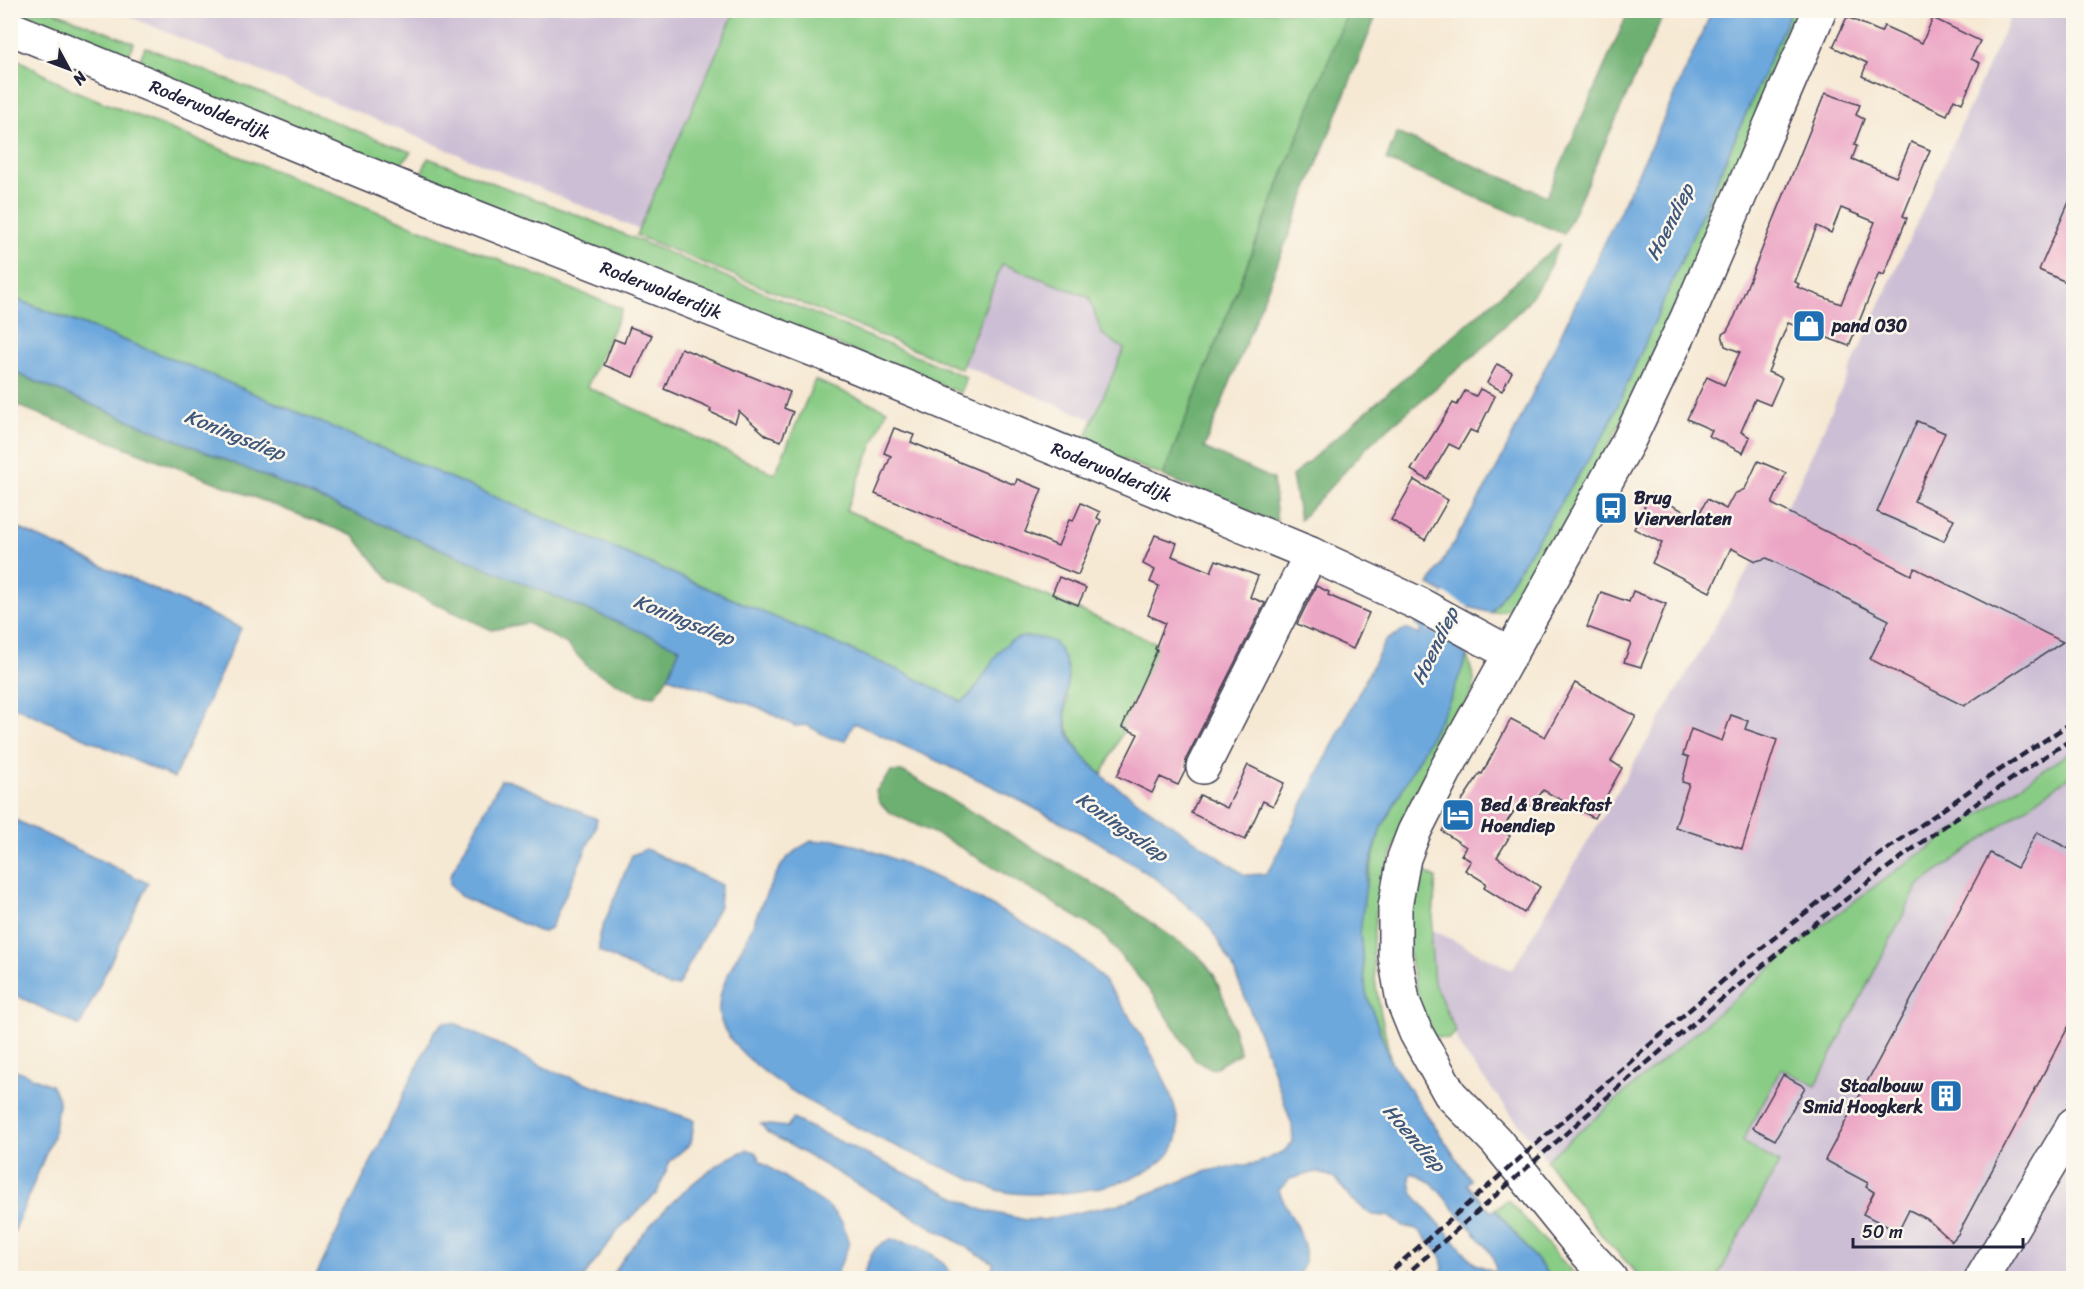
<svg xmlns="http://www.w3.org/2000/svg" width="2084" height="1289" font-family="Sriracha,sans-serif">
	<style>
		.industrial { fill: #ccbed4 }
		.green { fill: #89cc85; stroke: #567760; stroke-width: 1.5 }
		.forest { fill: #6eb072; stroke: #486956; stroke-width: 1.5 }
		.water { fill: #6da8dd; stroke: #48658c; stroke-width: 1.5; fill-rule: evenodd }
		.pier { fill: #f6e9d4 }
		.building { fill: #eca6c5; fill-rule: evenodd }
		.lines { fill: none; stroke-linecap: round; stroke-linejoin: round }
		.minor-casing { stroke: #424052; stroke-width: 36 }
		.major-casing { stroke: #424052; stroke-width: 36 }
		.minor { stroke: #fff; stroke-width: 33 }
		.major { stroke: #fff; stroke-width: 33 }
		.rail { stroke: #22223b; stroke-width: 4.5; stroke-dasharray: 9 4.5; stroke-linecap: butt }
		.labels { text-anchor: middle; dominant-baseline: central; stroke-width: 5; stroke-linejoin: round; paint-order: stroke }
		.street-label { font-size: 18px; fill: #22223b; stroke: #fbf7ec }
		.poi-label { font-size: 18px; font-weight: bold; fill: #22223b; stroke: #fbf7ec; text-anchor: start }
		.water-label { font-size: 20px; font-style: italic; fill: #40587c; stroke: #fbf7ec }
	</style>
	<rect width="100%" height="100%" fill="#fbf7ec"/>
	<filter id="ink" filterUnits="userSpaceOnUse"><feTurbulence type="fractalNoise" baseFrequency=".0167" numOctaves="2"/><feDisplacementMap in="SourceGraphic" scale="12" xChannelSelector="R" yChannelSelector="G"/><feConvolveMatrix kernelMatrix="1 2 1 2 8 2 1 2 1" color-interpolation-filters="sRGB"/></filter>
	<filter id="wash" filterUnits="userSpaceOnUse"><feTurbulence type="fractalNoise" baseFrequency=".008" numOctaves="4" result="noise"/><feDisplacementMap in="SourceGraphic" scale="24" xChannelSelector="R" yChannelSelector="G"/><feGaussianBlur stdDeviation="1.35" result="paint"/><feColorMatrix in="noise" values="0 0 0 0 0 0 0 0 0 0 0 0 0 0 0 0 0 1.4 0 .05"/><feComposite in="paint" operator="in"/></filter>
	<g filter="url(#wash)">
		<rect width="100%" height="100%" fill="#f6e9d4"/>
		<g class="industrial">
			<polygon points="116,11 1343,11 1175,454"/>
			<polygon points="2013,11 2073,11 2073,1278 1638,1278 1463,1052 1434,983 1431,929 1512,970 1796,489"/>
		</g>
		<g class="green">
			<polygon points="10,11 53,11 134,43 124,67 11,21"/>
			<polygon points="735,11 1348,11 1163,476 1083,443 1124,349 1102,334 1089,297 1002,264 961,369 636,235"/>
			<polygon points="1791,11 1806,11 1675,319 1580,501 1542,555 1518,600 1509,609 1491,613 1607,430"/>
			<polygon points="145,47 411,152 397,169 135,71"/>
			<path d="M10,55L70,89L622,309L587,387L775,474L815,380L887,410L846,510L1163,646L1102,775C1080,754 1058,730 1068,698L1010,641C991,659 980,688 962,702C943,696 926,683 907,674L178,361L11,297Z"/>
			<polygon points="428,158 590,220 966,377 961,393 418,182"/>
			<path d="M1467,656L1474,679L1473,690C1431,773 1373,857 1373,953C1374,989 1384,1026 1391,1062L1366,993L1360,934L1362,902L1380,831L1449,702Z"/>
			<polygon points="2073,750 2073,774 1918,886 1816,1085 1781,1069 1742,1142 1779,1163 1717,1278 1641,1277 1603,1237 1546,1160 1814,931 1901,867"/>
			<polygon points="1416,867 1436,878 1431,944 1434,983 1456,1032 1449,1039 1435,1037 1425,1032 1404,931"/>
			<polygon points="1508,1200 1575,1275 1579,1278 1551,1278 1495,1209"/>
		</g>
		<g class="forest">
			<polygon points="1348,11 1378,11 1204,448 1273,479 1277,523 1163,476"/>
			<polygon points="1629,11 1665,11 1564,234 1386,160 1397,133 1547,196"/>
			<polygon points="1560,243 1544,279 1525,305 1479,351 1370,444 1300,520 1292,476"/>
			<polygon points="10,371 680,648 668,677 655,696 638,694 589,668 567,644 527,623 492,630 391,583 354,536 11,403"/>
			<polygon points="891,772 904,772 1102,889 1198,955 1214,975 1226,1004 1240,1053 1213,1069 1195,1060 1154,996 1100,931 948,840 889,812 879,802 876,791"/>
		</g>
		<g class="water">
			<path d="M1712,11H1791L1607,430L1491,613L1469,607L1450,641L1467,656L1449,702L1380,831L1367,875L1360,934L1366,993L1391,1062L1471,1180L1467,1184L1491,1212L1495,1209L1551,1278H1435L1443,1269L1441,1255L1417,1229L1403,1226L1389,1216L1372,1215L1349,1197L1337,1180L1330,1176L1315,1172L1290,1179L1279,1190C1287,1217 1322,1251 1295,1278H988L994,1263L767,1132L761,1124L787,1127L793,1119L982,1210L1026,1220H1043L1128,1202L1207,1171L1258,1163L1283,1152L1293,1142L1292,1125L1267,1053L1232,965L1208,924L1158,880L1100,843L992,786L854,723L845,741L828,737L807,725L795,726L758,707L668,677L680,648L11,371L10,297L178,361L907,674L962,702C997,675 992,619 1054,642C1081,677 1059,690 1066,725C1070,747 1092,765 1107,780L1245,875L1265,874L1271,867L1385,641L1406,629L1420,635L1421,628L1415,625L1420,616L1429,620L1444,593L1429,585L1495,472L1660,127ZM1413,1173L1432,1183L1486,1246L1493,1257L1496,1269L1493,1271L1475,1264L1413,1194L1409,1176Z"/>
			<polygon points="11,525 241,628 174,778 11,705"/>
			<polygon points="501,780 509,780 597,819 595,829 551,927 545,932 538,931 460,896 450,885 450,876"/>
			<polygon points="11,818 148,883 80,1026 11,993"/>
			<path d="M835,839C902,858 965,890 1026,925C1050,938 1073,951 1094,970C1121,996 1183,1096 1178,1134C1171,1189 1040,1202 997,1190C937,1165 725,1081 719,1012C717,987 737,958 748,936C757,916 771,878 784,862C791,852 803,846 813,840L815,842Z"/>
			<polygon points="646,849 721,885 719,906 678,986 668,986 599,951 599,936 632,855"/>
			<polygon points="444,1022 457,1024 552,1071 694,1120 691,1143 670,1161 657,1193 620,1228 583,1278 315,1278 434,1032"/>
			<polygon points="11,1068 51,1085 59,1100 53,1136 11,1239"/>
			<path d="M747,1150L756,1152L760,1161L829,1207L842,1222L849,1244L835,1278H610C637,1235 698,1167 747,1150Z"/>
			<path d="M890,1240C917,1242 941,1255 954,1278H862C869,1262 871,1245 890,1240Z"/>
		</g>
		<polygon class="pier" points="1444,593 1469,607 1450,641 1427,629"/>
		<g id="blocks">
			<g class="building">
				<polygon points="1847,17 1881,32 1884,26 1922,43 1933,18 1980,41 1971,59 1980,63 1962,103 1954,99 1947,115 1862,76 1867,63 1833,47"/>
				<path d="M1825,93L1860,105L1856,115L1864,119L1854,145L1857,146L1852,159L1896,177L1911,142L1930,150L1903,216L1907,218L1884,275L1879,273L1849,346L1788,323L1768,372L1782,378L1770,405L1755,399L1741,432L1750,437L1743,453L1709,436L1712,430L1687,419L1707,377L1724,385L1740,352L1725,346L1722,334L1727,331L1735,316ZM1841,208L1875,222L1841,304L1797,287L1799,284L1795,282L1817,226L1831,233Z"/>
				<polygon points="2073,193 2073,285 2039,270"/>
				<polygon points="630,327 652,335 633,377 604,365 614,339 624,343"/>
				<polygon points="681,348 790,392 784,408 793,412 781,441 767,436 739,411 735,423 710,412 711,409 664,389"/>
				<polygon points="1497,364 1512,372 1502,391 1487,383"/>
				<polygon points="1480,389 1495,396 1477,433 1470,430 1459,449 1449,444 1428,480 1411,470 1453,403 1457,405 1465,391 1476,396"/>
				<polygon points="1917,421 1945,433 1914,501 1954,519 1944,541 1877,512"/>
				<polygon points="894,428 914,435 911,442 1015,485 1017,479 1042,489 1025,532 1058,546 1069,520 1073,521 1081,503 1100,512 1097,518 1101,520 1078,575 875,494 891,456 884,453"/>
				<polygon points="1758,461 1786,473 1772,504 1911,575 1915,568 2063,642 1964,706 1870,659 1889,620 1767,558 1756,561 1731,548 1710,592 1652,563 1662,543 1634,529 1650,494 1697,518 1707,499 1726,509 1734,494 1745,489"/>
				<polygon points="1414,480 1448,500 1425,540 1391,520"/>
				<polygon points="1155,535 1177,543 1172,556 1211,572 1216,560 1258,576 1250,597 1265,603 1186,759 1185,771 1178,785 1160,777 1152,793 1117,776 1138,734 1122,727 1157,650 1155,649 1165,623 1148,615 1159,586 1150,582 1155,570 1143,564"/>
				<polygon points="1059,577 1086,588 1078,605 1052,594"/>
				<polygon points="1316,586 1329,592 1328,595 1369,613 1353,649 1297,624"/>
				<polygon points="1633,591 1666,604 1641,667 1624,662 1631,643 1587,627 1601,592 1629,602"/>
				<polygon points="1575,683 1636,716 1611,761 1622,768 1594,818 1543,790 1532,807 1522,800 1501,830 1510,836 1497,857 1540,887 1524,913 1484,888 1486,883 1465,870 1471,861 1461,855 1466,847 1442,831 1480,773 1482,774 1511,719 1545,737"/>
				<polygon points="1731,715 1748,721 1745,729 1777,740 1742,849 1675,827 1689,784 1682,782 1689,757 1683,755 1691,729 1722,741"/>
				<polygon points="1248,765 1284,783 1273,806 1263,801 1245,840 1191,813 1200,795 1227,808"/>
				<polygon points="2037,832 2073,851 2073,1018 1958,1234 1952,1241 1927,1219 1909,1210 1898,1232 1863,1214 1874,1192 1866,1187 1868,1183 1825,1160 1990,853 2017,868"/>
				<polygon points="1783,1075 1805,1087 1775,1140 1753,1128"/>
			</g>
		</g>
	</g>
	<g filter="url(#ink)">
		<use href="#blocks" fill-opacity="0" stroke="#424052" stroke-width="1.5"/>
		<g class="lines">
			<g class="minor-casing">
				<g id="minor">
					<path id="s1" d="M10,28L442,204L850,364L1311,554L1417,603L1511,654"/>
					<polyline points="1203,767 1311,554"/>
					<polyline points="1982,1278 2074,1124"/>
				</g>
			</g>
			<g class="major-casing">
				<polyline id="major" points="1610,1278 1584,1250 1496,1141 1450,1094 1416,1033 1403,1001 1395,956 1395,907 1404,858 1414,832 1444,773 1629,440 1687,318 1820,10"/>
			</g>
			<use href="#minor" class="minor"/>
			<use href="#major" class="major"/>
			<g class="rail">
				<polyline points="1383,1278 1742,964 1862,867 1983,781 2074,721"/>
				<path d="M1402,1278C1582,1120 1758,958 1953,820C1993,792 2032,764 2074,738"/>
			</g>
		</g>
	</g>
	<defs>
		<g id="shop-square" transform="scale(1.725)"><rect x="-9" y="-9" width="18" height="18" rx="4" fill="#1f6fb2" stroke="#fbf7ec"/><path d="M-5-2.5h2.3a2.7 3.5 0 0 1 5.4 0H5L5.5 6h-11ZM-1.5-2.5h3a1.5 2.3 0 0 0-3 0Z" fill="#fff"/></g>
		<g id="bus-square" transform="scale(1.725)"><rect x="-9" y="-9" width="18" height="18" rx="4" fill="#1f6fb2" stroke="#fbf7ec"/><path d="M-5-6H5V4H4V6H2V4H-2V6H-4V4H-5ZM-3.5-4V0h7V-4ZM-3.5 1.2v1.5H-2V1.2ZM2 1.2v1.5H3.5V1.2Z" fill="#fff"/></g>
		<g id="hotel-square" transform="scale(1.725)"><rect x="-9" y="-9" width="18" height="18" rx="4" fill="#1f6fb2" stroke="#fbf7ec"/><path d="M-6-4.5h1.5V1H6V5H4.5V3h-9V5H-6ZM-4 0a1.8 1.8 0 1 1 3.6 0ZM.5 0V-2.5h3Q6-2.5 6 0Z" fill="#fff"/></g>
		<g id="building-square" transform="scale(1.725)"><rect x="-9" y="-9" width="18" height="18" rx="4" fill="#1f6fb2" stroke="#fbf7ec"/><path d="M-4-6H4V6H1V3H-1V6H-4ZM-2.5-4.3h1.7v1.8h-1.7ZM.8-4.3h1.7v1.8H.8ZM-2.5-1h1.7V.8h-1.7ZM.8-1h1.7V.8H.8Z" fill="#fff"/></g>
	</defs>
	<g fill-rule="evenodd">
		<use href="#shop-square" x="1809" y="326"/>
		<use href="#bus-square" x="1611" y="508"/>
		<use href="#hotel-square" x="1458" y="815"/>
		<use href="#building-square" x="1946" y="1096"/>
	</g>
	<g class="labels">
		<g class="street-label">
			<text stroke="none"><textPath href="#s1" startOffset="216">Roderwolderdijk</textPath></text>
			<text stroke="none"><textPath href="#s1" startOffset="702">Roderwolderdijk</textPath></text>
			<text stroke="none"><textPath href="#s1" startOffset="1188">Roderwolderdijk</textPath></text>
		</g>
		<g class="poi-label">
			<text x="1832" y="326">pand 030</text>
			<text x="1634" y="498">Brug<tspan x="1634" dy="21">Vierverlaten</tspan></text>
			<text x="1481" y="805">Bed &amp; Breakfast<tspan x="1481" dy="21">Hoendiep</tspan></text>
			<text x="1923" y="1086" text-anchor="end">Staalbouw<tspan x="1923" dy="21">Smid Hoogkerk</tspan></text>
		</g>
		<g class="water-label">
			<text transform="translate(1670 222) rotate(-63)">Hoendiep</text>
			<text transform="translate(235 435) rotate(22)">Koningsdiep</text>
			<text transform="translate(684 620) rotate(22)">Koningsdiep</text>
			<text transform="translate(1435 646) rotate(-64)">Hoendiep</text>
			<text transform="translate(1122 827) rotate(35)">Koningsdiep</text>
			<text transform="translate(1414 1138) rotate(49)">Hoendiep</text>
		</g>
	</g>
	<rect width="2084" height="1289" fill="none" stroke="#fbf7ec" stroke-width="36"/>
	<g transform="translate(69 69) rotate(131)" stroke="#fbf7ec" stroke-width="4.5" paint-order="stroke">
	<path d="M0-4.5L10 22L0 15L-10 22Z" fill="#22223b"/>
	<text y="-9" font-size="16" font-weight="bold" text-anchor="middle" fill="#22223b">N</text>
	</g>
	<path d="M1853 1238v9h170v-9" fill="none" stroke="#22223b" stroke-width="3"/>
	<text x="1862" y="1238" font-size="18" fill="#22223b" stroke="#fbf7ec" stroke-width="4.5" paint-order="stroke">50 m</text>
</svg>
